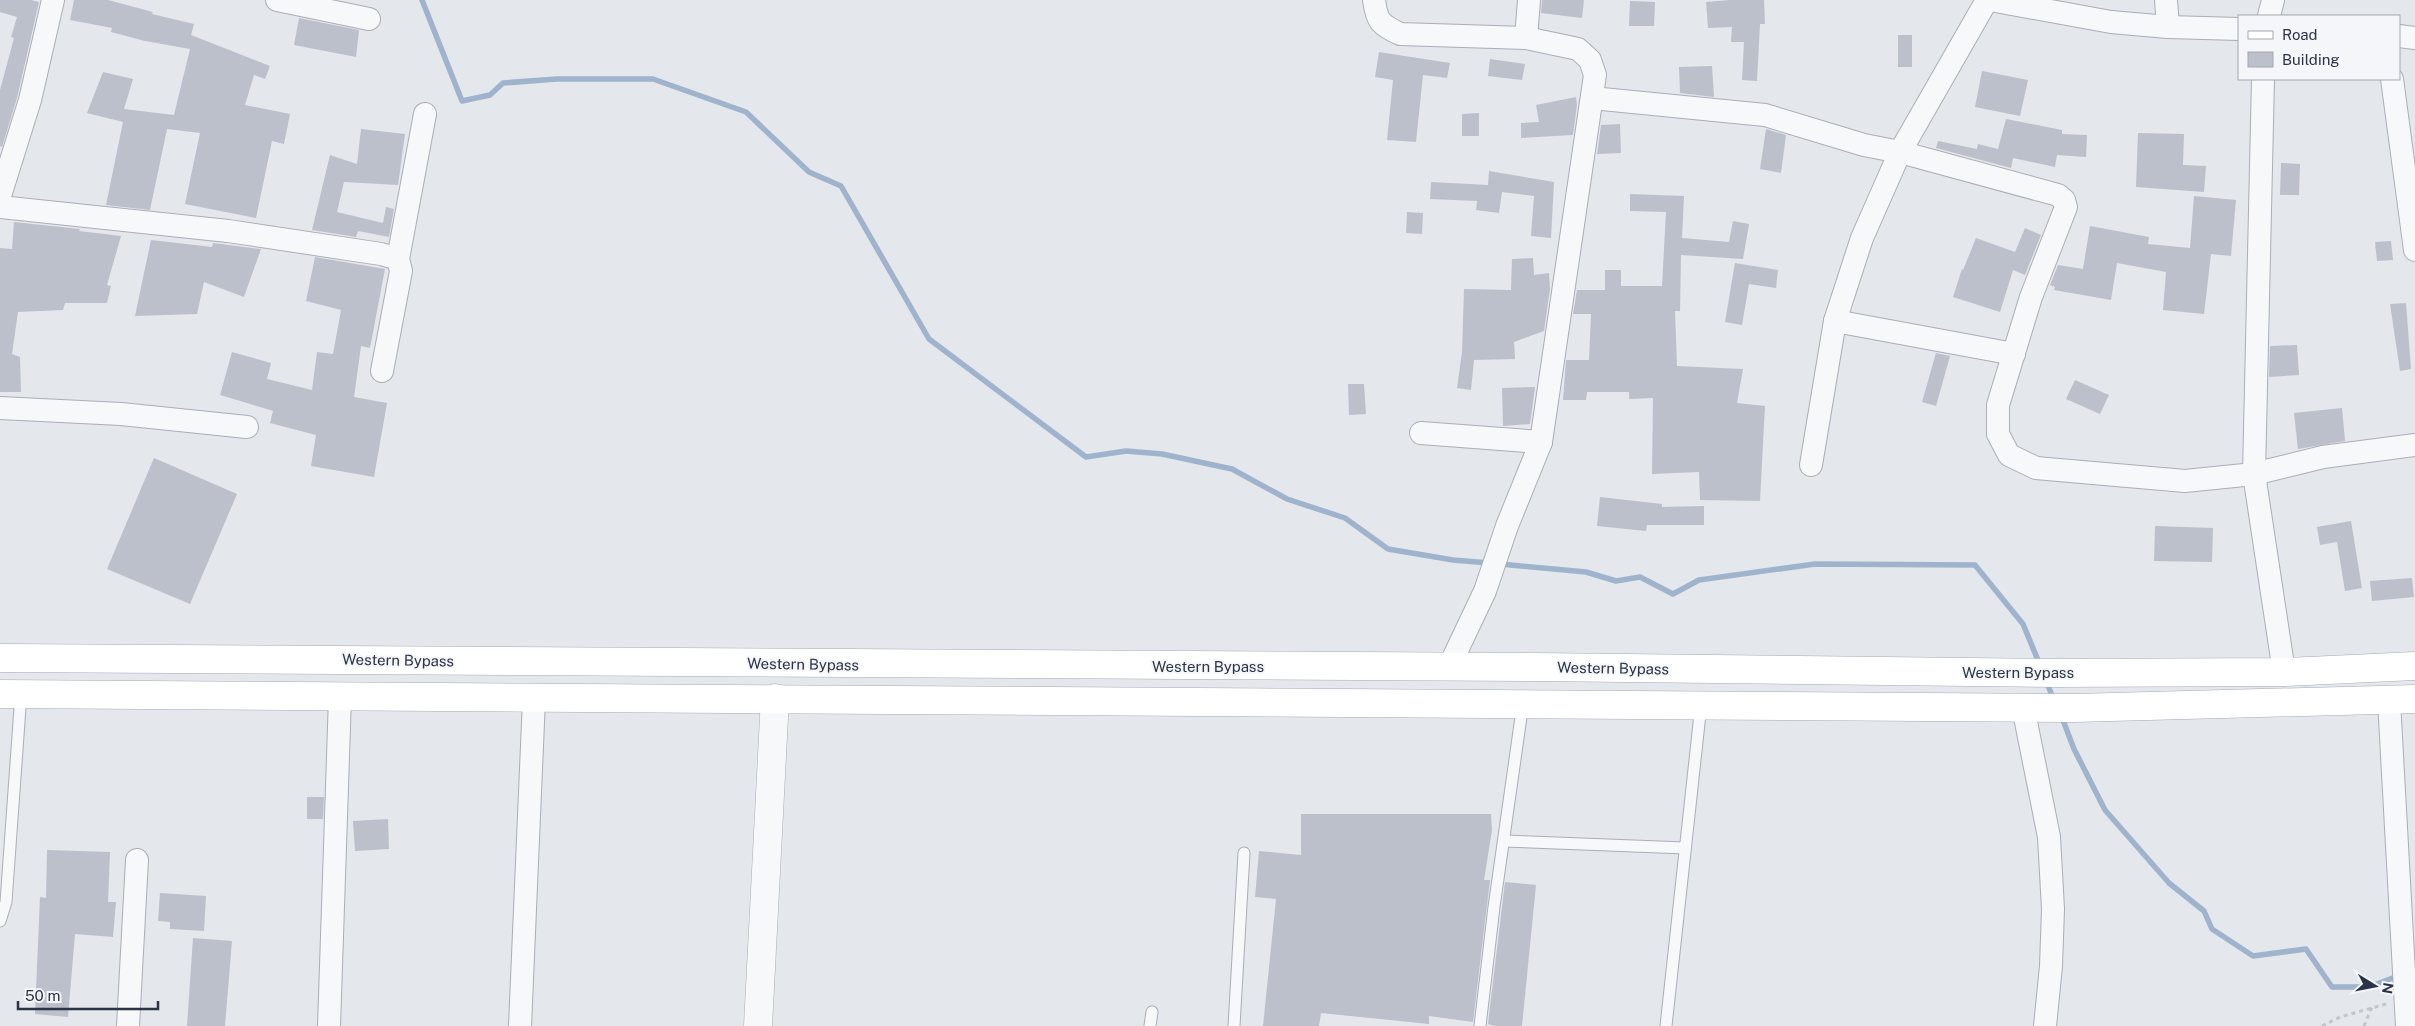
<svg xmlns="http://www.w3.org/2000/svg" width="2415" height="1026" font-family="'Public Sans',sans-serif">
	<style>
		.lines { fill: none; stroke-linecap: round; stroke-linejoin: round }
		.stream { stroke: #9fb4cc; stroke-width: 5.5 }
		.building { fill: #bbc0ca }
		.service-casing { stroke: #a9aeb7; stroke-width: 13 }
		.minor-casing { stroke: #a9aeb7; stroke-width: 24 }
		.tertiary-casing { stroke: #a9aeb7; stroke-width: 29 }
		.primary-casing { stroke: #a3abb8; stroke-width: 29 }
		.path { stroke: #c2c5cb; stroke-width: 3; stroke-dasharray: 4 4; stroke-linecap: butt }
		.service { stroke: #f7f8fa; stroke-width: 11 }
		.minor { stroke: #f7f8fa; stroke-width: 22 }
		.tertiary { stroke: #f7f8fa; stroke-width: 28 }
		.primary { stroke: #fff; stroke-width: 28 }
		.labels { text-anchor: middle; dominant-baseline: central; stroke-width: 4; stroke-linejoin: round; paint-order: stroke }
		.street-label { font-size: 15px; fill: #2b3445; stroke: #f4f6f9 }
	</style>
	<rect width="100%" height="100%" fill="#e4e7ec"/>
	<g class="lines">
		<g class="stream">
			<polyline points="422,0 462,101 490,95 503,83 557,79 653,79 746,112 809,172 841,186 929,339 1086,457 1126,451 1162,454 1232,469 1287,499 1345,518 1388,549 1453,560 1489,563"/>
			<polyline points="1500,564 1586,572 1616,581 1640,577 1673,594 1699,580 1815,564 1975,565 2023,624 2040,665"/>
			<polyline points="2046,681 2054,700"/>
			<polyline points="2061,715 2074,749 2105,810 2169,883 2204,911 2212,929 2253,956 2306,949 2332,987 2369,987 2398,976"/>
		</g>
	</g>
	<g class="building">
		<polygon points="0,0 31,0 39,2 17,98 2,147 0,146 0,90 14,38 11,37 17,17 0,12"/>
		<polygon points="74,0 108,0 153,12 152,14 194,24 191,35 270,66 265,79 254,75 245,105 290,114 284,144 272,141 256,218 185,204 200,133 167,129 150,210 106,205 123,122 87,113 103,72 133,79 124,109 174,115 190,49 145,41 111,32 112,28 70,20"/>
		<polygon points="1542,0 1584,0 1582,18 1541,13"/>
		<polygon points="1730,0 1764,0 1765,24 1760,24 1757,81 1742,80 1744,42 1731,42 1732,27 1708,28 1706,2"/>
		<polygon points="1630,1 1655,2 1654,26 1629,26"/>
		<polygon points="299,18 359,30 356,57 294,45"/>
		<rect x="1898" y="35" width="14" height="32"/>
		<polygon points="1379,52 1450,63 1447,78 1423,75 1416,142 1387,140 1393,80 1375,77"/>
		<polygon points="1490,59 1525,64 1522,80 1488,76"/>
		<polygon points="1712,66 1714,97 1680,93 1679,67"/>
		<polygon points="1982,71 2028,80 2020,116 1975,107"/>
		<polygon points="1576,97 1577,105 1573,135 1521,138 1521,123 1539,122 1536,105"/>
		<polygon points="1479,113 1479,136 1462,136 1462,114"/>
		<polygon points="2006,119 2062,130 2062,134 2087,135 2086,157 2057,155 2055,167 2013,158 2011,168 1936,148 1938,141 1977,149 1978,144 1998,149"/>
		<polygon points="1620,124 1621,153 1597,154 1601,125"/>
		<polygon points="361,129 405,134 398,185 344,182 337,212 383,223 386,207 394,209 389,237 358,231 356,237 312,230 330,155 357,164"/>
		<polygon points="1766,129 1786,135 1781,173 1760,169"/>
		<polygon points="2138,133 2184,134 2183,165 2206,166 2204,192 2136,187"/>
		<polygon points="2281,163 2300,164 2299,195 2280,195"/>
		<polygon points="1489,171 1554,182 1551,238 1531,236 1534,196 1502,192 1499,213 1476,210 1477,201 1430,199 1431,182 1488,185"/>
		<polygon points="1630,194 1684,196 1682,238 1729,242 1733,221 1749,224 1743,259 1681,255 1680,311 1675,311 1677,366 1743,369 1737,403 1765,406 1760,501 1700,500 1699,472 1652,474 1653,398 1629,399 1629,392 1587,392 1586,400 1563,400 1566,360 1589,360 1591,314 1573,314 1577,290 1605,290 1605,270 1621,270 1621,286 1662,286 1666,212 1630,211"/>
		<polygon points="2194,196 2236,200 2231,256 2211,254 2204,314 2163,310 2166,272 2117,263 2111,300 2054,290 2055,287 2050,285 2058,265 2083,269 2090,226 2149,237 2148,244 2190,248"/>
		<polygon points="1407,212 1423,213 1422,234 1406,233"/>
		<polygon points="14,222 80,229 79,231 121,236 107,285 111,286 107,303 65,303 63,310 18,312 12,354 20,357 21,392 0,392 0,248 12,249"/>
		<polygon points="2025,228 2041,235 2025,275 2013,270 2000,312 1953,297 1962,269 1963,270 1976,238 2015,252"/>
		<polygon points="151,240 212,247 213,243 261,249 244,297 204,282 197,314 135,316"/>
		<polygon points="2391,241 2393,260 2377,261 2375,242"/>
		<polygon points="315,257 385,269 370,348 361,346 354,397 387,403 374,477 311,466 316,435 270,423 273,411 220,395 232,352 271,363 267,379 312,390 317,352 333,354 341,310 306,301"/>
		<polygon points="1533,258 1534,275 1549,273 1550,289 1544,331 1514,342 1515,359 1474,360 1471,390 1457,388 1462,352 1464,289 1511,290 1512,259"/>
		<polygon points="1735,263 1778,270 1776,288 1749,284 1742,325 1725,322"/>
		<polygon points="2406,303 2411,369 2400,371 2390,304"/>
		<polygon points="2297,345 2299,375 2269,377 2270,346"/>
		<polygon points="1936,353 1950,356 1936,406 1922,402"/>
		<polygon points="2075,380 2109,395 2100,414 2066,399"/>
		<polygon points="1348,384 1364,384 1366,414 1349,415"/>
		<polygon points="1535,387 1530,424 1503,426 1502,388"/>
		<polygon points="2342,408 2345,441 2298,449 2294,413"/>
		<polygon points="154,458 237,494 190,604 107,569"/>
		<polygon points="1600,497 1662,504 1662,507 1704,506 1704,525 1647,525 1646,531 1597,526"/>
		<polygon points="2351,521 2362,588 2345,591 2337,542 2320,545 2317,527"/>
		<polygon points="2155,526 2213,528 2212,562 2154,561"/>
		<polygon points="2412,578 2414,597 2372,601 2370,581"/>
		<polygon points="307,797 324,797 323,819 307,819"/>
		<polygon points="1301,814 1491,814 1492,830 1484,880 1490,880 1473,1022 1429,1016 1429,1024 1321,1013 1319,1026 1263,1026 1276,899 1255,897 1259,851 1301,855"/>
		<polygon points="388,819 389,849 355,851 353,821"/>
		<polygon points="47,850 110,852 108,902 116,902 113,937 75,934 68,1017 35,1014 40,897 46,898"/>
		<polygon points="1505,882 1536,885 1522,1026 1495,1026 1488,1024"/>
		<polygon points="160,893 206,896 204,931 170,929 170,922 158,921"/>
		<polygon points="193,938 232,941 225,1026 187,1026"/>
	</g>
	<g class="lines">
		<g class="service-casing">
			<g id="service">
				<polyline points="1504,841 1685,848"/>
				<polyline points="0,921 6,902 21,694"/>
				<polyline points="1150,1026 1152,1012"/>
				<polyline points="1234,1026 1244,853"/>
				<polyline points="1480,1026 1494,907 1523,703"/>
				<polyline points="1666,1026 1701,705"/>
			</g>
		</g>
		<g class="minor-casing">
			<g id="minor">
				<polyline points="277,0 369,19"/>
				<path d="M1374,0C1377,22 1380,24 1400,34L1526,38L1578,49L1590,60L1595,75L1541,442L1507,526L1485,591L1449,667"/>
				<polyline points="1990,0 2111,22 2168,27 2239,29"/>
				<polyline points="2166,0 2168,27"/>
				<polyline points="2269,16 2273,0"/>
				<polyline points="2399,36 2415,38"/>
				<polyline points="1526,38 1529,0"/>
				<polyline points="2263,79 2254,474 2284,672"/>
				<polyline points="2392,79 2415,250"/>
				<polyline points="1592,98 1765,115 1864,145 1900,152 2058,195 2064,200 2066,207 2031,297 1998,405 1998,434 2009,455 2036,468 2185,481 2254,474 2323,457 2415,445"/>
				<polyline points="0,196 30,100 53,0"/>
				<polyline points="0,207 228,231 381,254 398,259"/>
				<polyline points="1835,321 2014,354"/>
				<polyline points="382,371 401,271 398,259 425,114"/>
				<polyline points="0,408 121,414 247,427"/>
				<polyline points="1421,433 1541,442"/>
				<polyline points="1811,465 1835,321 1862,238 1900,152 1987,0"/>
				<polyline points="2389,701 2407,1026"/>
				<polyline points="2023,707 2049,837 2053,909 2051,966 2045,1026"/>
				<polyline points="128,1026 137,860"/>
				<polyline points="329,1026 340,697"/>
				<polyline points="520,1026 534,699"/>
			</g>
		</g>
		<g class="tertiary-casing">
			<polyline id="tertiary" points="758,1026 775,698"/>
		</g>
		<g class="primary-casing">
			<g id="primary">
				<polyline points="0,658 1536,667 2055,673 2284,672 2415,666"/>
				<polyline points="0,694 2074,708 2415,699"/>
			</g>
		</g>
		<g class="path">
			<polyline points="2322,1026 2340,1017 2386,1004"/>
			<polyline points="2364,1026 2372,1007"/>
		</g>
		<use href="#service" class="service"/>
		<use href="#minor" class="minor"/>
		<use href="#tertiary" class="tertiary"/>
		<use href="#primary" class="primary"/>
	</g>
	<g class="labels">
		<g class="street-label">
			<text transform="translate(398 660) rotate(1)">Western Bypass</text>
			<text transform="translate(803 664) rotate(1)">Western Bypass</text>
			<text x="1208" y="666">Western Bypass</text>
			<text transform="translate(1613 668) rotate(1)">Western Bypass</text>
			<text x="2018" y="672">Western Bypass</text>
		</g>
	</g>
	<rect x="2238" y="15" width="162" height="65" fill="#f4f6f9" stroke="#a4a8b1"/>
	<rect x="2248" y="31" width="25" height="8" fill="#ffffff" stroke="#a4a8b1"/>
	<text x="2282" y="40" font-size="15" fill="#2b3445">Road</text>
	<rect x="2248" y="52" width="25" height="15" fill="#bbc0ca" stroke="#a4a8b1"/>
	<text x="2282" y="65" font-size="15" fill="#2b3445">Building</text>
	<g transform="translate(2375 986) rotate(100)" stroke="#f4f6f9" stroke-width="4" paint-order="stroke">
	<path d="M0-4L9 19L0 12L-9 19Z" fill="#2b3445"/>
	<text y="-8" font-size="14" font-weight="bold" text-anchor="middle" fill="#2b3445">N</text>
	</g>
	<path d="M18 1001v8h140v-8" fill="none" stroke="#2b3445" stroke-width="2.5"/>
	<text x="25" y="1001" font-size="15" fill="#2b3445" stroke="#f4f6f9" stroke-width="4" paint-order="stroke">50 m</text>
</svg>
